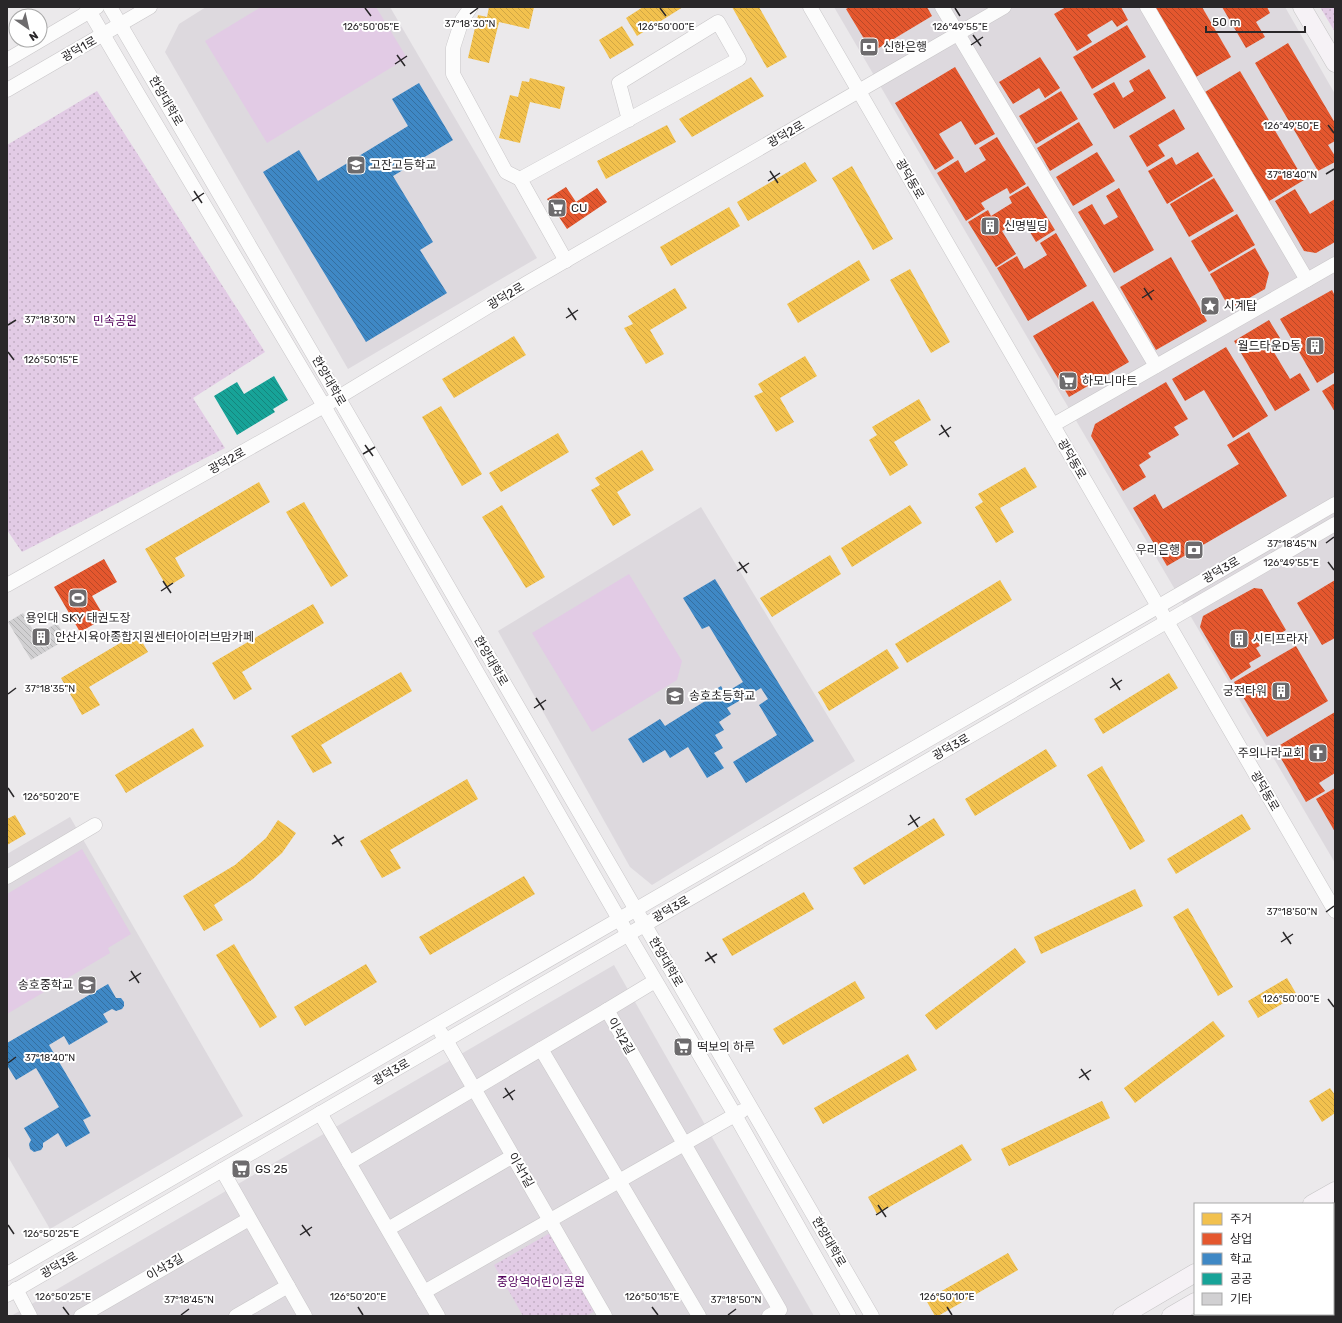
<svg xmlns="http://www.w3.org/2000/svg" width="1342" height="1323" font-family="Rubik,'Noto Sans KR',sans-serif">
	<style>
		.built { fill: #ddd9de }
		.green { fill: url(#green-dots) }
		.forest { fill: url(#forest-firs) }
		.pitch { fill: #e2cbe5 }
		.homes { fill: url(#homes-back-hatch) }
		.shops { fill: url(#shops-back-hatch) }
		.schools { fill: url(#schools-back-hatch) }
		.public { fill: url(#public-back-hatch) }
		.building { fill: url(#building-back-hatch) }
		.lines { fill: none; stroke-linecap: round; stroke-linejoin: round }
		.minor-casing { stroke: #c9c7c9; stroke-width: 15 }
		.major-casing { stroke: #c5c4c5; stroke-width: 19 }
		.minor { stroke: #fcfcfc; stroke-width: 14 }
		.major { stroke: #f6f2f6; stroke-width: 18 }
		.ticks { fill: none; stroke: #292729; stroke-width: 1.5 }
		.labels { text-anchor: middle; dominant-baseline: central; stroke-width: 4; stroke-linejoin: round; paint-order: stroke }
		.poi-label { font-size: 12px; fill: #292729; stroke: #fff; text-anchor: start }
		.street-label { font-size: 12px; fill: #292729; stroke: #fff }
		.park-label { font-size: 12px; fill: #52015c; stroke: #fff }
		.ticks-label { font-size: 10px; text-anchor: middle; fill: #292729; stroke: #fff; stroke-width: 4; stroke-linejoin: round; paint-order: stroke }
	</style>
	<defs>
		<pattern id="green-dots" width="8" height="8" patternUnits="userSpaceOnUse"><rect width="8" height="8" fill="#e2cbe5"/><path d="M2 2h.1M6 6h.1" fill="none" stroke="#c2aec4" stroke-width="1.8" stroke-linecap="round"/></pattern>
		<pattern id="forest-firs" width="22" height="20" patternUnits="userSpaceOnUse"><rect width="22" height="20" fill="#e2cbe5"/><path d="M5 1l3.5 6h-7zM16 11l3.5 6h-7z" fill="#c2aec4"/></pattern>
		<pattern id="homes-back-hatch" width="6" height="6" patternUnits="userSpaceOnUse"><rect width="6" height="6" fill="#f2c14e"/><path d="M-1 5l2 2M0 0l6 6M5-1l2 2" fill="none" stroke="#d0a644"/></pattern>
		<pattern id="shops-back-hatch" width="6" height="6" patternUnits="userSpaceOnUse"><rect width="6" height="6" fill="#e4572e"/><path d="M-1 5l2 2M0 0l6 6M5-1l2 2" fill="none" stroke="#b94827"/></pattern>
		<pattern id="schools-back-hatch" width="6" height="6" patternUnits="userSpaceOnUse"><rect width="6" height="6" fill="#3f88c5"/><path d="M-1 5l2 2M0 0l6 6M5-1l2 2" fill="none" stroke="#356fa0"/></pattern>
		<pattern id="public-back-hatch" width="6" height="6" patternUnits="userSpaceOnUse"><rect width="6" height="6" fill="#17a398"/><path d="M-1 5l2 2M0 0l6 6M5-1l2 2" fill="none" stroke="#15857c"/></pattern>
		<pattern id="building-back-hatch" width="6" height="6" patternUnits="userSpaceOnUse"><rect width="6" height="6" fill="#d1d0d2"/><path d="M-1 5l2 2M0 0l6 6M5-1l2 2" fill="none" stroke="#b3b3b4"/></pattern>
	</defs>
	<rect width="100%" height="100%" fill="#ebe9eb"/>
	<g class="built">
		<polygon points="206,7 390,7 537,258 348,369 165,52 179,24"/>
		<polygon points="834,7 1285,7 1335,94 1335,863"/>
		<polygon points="701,507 855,761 652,885 630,867 498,631"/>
		<polygon points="70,817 243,1116 50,1229 7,1155 7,854"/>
		<polygon points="614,965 814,1316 11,1316"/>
	</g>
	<g class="green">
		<polygon points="1320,7 1335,7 1335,32"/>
		<polygon points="97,91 265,352 193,398 225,448 22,552 7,530 7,145"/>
		<polygon points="550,1233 595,1311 586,1316 523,1316 494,1265"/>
	</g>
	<polygon class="forest" points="1335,1246 1335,1316 1213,1316 1217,1314 1333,1314 1333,1247"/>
	<g class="pitch">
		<polygon points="261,7 376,7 407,58 267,143 205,41"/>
		<polygon points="629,574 682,661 677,680 592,732 532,633"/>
		<polygon points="82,849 131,934 108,948 110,953 7,1014 7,894"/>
	</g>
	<g class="homes">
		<polygon points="489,7 534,7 529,29 499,22 489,63 468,58 478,15 487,17"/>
		<polygon points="643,7 683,7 637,36 626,18"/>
		<polygon points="732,7 759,7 787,57 767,68"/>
		<polygon points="622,26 634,45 610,59 599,40"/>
		<polygon points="751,77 764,96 692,137 679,119"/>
		<polygon points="530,78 565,87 560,109 530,102 520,143 499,138 510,95 518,97 522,81 529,82"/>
		<polygon points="667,125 676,142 606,179 597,161"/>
		<polygon points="805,162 817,181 748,221 737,202"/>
		<polygon points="852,166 893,239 873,250 832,178"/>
		<polygon points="729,207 740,226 671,266 660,247"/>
		<polygon points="859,260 870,280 798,323 787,304"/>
		<polygon points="910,269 950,342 931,353 890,280"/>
		<polygon points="675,288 687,308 650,330 664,354 646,364 624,328 633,324 628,316"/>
		<polygon points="514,336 526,355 454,398 442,379"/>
		<polygon points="805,356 817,376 780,398 794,422 776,432 754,396 763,392 758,384"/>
		<polygon points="919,399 931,420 894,442 908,465 890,476 869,440 877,435 872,427"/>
		<polygon points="441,406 482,474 462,486 422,417"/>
		<polygon points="558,433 569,452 501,492 489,473"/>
		<polygon points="642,450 654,470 617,492 631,515 613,526 591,490 600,485 595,478"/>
		<polygon points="1025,467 1037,487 1000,508 1014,532 996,543 975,507 983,502 978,494"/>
		<polygon points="259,482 270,502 175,558 185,576 167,587 145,549"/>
		<polygon points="304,502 348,576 331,587 286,512"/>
		<polygon points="502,505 545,577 526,588 482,517"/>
		<polygon points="910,505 922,523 852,567 841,548"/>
		<polygon points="830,555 841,574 772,617 760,598"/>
		<polygon points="1000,580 1012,600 907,663 895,644"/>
		<polygon points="313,604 324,623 242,672 252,689 234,700 212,663"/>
		<polygon points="137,633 148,652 89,687 100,705 82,715 61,678"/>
		<polygon points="887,649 899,668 829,711 818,692"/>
		<polygon points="401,672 412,691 321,745 332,763 313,773 291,736"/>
		<polygon points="1169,673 1178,688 1103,734 1094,719"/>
		<polygon points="193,728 204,746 126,793 115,775"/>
		<polygon points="1046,749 1057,766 975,816 965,799"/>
		<polygon points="1102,766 1145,841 1130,850 1087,775"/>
		<polygon points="467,779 478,799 390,850 401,868 382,878 360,841"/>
		<polygon points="1242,814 1251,829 1176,874 1167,859"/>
		<polygon points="15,815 26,834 7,845 7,819"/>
		<polygon points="934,818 945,835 864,885 853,868"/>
		<polygon points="278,820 296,833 282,853 253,879 214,905 223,920 204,931 183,896 235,865 266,838"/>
		<polygon points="524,876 535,894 430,955 419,937"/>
		<polygon points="1135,889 1143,906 1041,954 1034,937"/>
		<polygon points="804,892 814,909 732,956 722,939"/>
		<polygon points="1188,908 1233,987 1218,996 1173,917"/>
		<polygon points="234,944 277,1017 260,1028 216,955"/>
		<polygon points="1015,948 1026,962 936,1030 925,1015"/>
		<polygon points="366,964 377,982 305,1026 294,1007"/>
		<polygon points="1287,978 1297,995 1258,1018 1248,1001"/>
		<polygon points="855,981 865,998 783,1045 773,1029"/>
		<polygon points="1213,1021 1225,1036 1135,1103 1124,1088"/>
		<polygon points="908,1054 917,1070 823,1124 814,1108"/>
		<polygon points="1330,1088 1335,1095 1335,1113 1322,1122 1309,1101"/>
		<polygon points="1102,1101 1110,1118 1009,1166 1001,1149"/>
		<polygon points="962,1144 972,1160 877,1214 868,1197"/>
		<polygon points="1008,1253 1018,1270 938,1316 935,1316 926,1300"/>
	</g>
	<g class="shops">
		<polygon points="849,7 927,7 932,16 872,52 846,9"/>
		<polygon points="1066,7 1121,7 1128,20 1117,27 1112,20 1087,35 1092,42 1077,51 1054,14"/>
		<polygon points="1155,7 1202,7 1231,57 1196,77"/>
		<polygon points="1222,7 1267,7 1270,13 1256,22 1265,37 1246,48"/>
		<polygon points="1127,25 1146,57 1092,89 1073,57"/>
		<polygon points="1288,43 1335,123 1335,141 1328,145 1335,156 1335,162 1318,171 1255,63"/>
		<polygon points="1040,57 1060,88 1045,98 1039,88 1013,104 999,82"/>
		<polygon points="955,67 995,134 975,145 961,121 939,134 954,158 935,170 895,103"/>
		<polygon points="1149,69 1166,98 1114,129 1093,94 1114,82 1123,98 1134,91 1129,81"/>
		<polygon points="1240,71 1304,180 1269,201 1205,92"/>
		<polygon points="1061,91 1078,119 1036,144 1019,116"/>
		<polygon points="1174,109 1185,129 1158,145 1165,156 1147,167 1129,136"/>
		<polygon points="1079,122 1093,145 1050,171 1037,148"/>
		<polygon points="997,137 1026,184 1010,194 1007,188 981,203 985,209 966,221 937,173 958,160 965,173 986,160 979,148"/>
		<polygon points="1097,152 1115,181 1073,206 1056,177"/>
		<polygon points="1198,152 1213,176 1167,204 1148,171 1172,157 1176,165"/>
		<polygon points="1214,178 1234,211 1189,237 1170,204"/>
		<polygon points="1028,186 1055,230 1036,242 1022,219 1002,231 1016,254 996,267 968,222 988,210 991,216 1012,203 1009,197"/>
		<polygon points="566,187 576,202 597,188 607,202 567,229 547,199"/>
		<polygon points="1119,188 1154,250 1114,273 1078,212 1092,204 1104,225 1118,217 1106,196"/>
		<polygon points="1295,189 1310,214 1335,199 1335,242 1316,253 1304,251 1275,201"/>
		<polygon points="1237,214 1255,245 1209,272 1191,241"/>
		<polygon points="1056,233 1087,286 1028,321 997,268 1017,256 1024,269 1047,255 1040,243"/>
		<polygon points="1255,248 1269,273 1265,289 1230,309 1210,274"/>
		<polygon points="1171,257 1207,321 1156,350 1120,287"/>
		<polygon points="1332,290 1335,296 1335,372 1317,383 1280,319"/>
		<polygon points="1093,301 1129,362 1069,397 1033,336"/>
		<polygon points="1269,320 1280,338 1269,344 1290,379 1300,373 1310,390 1275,411 1234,341"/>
		<polygon points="1226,347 1268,416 1233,438 1204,390 1185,401 1172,379"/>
		<polygon points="1166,382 1188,419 1174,427 1179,435 1148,453 1151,457 1139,465 1146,477 1123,491 1091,436 1095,424"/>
		<polygon points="1335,383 1335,412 1322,391"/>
		<polygon points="1249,432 1287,496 1167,566 1133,508 1155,494 1163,509 1239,464 1227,445"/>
		<polygon points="104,559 117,582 92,596 105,618 80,632 54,587"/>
		<polygon points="1335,580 1335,638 1322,645 1297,603"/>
		<polygon points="1254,588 1262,589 1286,630 1256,648 1261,656 1249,663 1251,667 1231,680 1200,627 1203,616"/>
		<polygon points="1296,646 1328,701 1267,737 1234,682"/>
		<polygon points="1335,712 1335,773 1319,783 1325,791 1306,802 1275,748"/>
		<polygon points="1335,788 1335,832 1316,799"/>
	</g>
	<g class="schools">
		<polygon points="419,83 453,140 393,176 433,242 420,250 447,293 366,342 263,172 299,150 318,181 408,126 392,99"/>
		<polygon points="715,579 814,741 746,783 733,762 777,735 759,705 768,699 761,688 727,708 731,714 719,722 724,730 715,735 723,748 714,753 724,768 707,778 688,747 670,758 665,750 643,763 628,739 660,719 665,726 710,698 708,694 721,686 725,693 743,682 709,626 702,629 683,598"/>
		<polygon points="108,984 116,998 121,998 124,1002 124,1006 122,1009 116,1011 112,1009 103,1014 108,1022 69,1045 64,1036 49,1045 91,1116 83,1120 90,1133 66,1147 58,1133 43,1143 43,1147 41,1150 34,1152 30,1149 29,1144 31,1140 24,1128 59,1107 36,1068 16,1080 8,1067 7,1068 7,1043"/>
	</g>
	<polygon class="public" points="274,376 288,400 273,409 275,412 237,435 214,396 237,382 244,394"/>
	<polygon class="building" points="23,613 36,635 57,623 67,639 31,660 8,622"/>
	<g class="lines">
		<g class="minor-casing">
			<g id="minor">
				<polyline points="87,7 138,94 324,406 619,919 735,1115 849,1316"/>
				<polyline points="110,7 338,397 872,1316"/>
				<polyline points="471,7 462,20 453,48 453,74 506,172 520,179"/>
				<polyline points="810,7 1335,911"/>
				<polyline points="942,7 1156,366"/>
				<polyline points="1147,7 1307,280"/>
				<polyline points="7,60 97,7"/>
				<polyline points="7,90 150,7"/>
				<polyline points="566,261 520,179 739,59 718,22 619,83 629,120"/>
				<polyline points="1053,425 1335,264"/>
				<polyline points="7,585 324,406 527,283 1004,7"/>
				<polyline points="7,877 95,825"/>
				<polyline points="607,1010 655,981"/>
				<polyline points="441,1033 446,1040 605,1316"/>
				<polyline points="541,1049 699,1316"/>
				<polyline points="320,1113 438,1316"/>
				<polyline points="349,1163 607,1010 780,1310 769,1316"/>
				<polyline points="222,1170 305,1316"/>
				<polyline points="388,1229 513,1156"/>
				<polyline points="7,1274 1335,504"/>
				<polyline points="16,1289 30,1316"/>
				<polyline points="424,1292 742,1111"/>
				<polyline points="7,1295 1335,524"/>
				<polyline points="81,1316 249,1219"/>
				<polyline points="236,1316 288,1286"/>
			</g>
		</g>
		<g class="major-casing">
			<g id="major">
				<polyline points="1302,7 1335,63"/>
				<polyline points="1312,1204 1335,1191"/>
				<polyline points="1333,1221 1335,1220"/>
				<polyline points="1122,1316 1195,1273"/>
				<polyline points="1171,1316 1195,1302"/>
			</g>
		</g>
		<use href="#minor" class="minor"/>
		<use href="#major" class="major"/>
	</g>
	<path class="ticks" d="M365,8L371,16M660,8L666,16M955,8L960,16M470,14L478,8M973,35L981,46M971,45L983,37M397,55L405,66M395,64L407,56M1328,125L1334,133M770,171L778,183M1326,174L1334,169M768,181L780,173M194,191L202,203M192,201L204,193M1144,288L1152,300M1142,298L1154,290M568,308L576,320M566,318L578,310M8,325L16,320M8,352L14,360M941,425L949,437M939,435L951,427M365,445L373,456M363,454L375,447M1326,543L1334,537M739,562L747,573M1328,562L1334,570M737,571L749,563M163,581L171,593M161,591L173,583M1112,678L1120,690M1110,688L1122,680M8,694L16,688M536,698L544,710M534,708L546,700M8,788L14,797M910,815L918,827M908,825L920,817M334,835L342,846M332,844L344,837M1326,912L1334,906M1283,932L1291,944M1281,942L1293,934M707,952L715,963M705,961L717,954M131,971L139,983M129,981L141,973M1328,999L1334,1007M8,1063L16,1057M1081,1069L1089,1080M1079,1078L1091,1070M505,1088L513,1100M503,1098L515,1090M878,1205L886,1217M876,1215L888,1207M8,1225L14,1234M302,1225L310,1236M300,1235L312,1227M63,1307L69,1315M358,1307L363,1315M652,1307L658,1315M947,1307L952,1315M181,1315L189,1309M728,1315L736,1309"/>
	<defs>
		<g id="bank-square" transform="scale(1)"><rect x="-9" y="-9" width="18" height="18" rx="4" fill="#6d6b6d" stroke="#fff"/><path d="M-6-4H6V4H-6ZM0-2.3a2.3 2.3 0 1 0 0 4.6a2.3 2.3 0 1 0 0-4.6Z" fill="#fff"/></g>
		<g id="school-square" transform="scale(1)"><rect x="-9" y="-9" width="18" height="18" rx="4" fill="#6d6b6d" stroke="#fff"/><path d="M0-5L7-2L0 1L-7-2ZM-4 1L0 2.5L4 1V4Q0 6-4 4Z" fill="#fff"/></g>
		<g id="supermarket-square" transform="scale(1)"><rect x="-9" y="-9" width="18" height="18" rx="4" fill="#6d6b6d" stroke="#fff"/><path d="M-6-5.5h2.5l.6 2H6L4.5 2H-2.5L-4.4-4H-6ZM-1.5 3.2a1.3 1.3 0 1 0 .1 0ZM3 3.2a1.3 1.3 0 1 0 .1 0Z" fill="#fff"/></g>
		<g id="building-square" transform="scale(1)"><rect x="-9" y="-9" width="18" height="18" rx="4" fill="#6d6b6d" stroke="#fff"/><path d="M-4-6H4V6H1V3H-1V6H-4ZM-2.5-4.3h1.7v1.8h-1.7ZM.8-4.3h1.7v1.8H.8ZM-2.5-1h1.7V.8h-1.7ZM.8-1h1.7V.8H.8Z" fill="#fff"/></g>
		<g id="sight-square" transform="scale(1)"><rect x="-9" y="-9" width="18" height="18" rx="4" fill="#6d6b6d" stroke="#fff"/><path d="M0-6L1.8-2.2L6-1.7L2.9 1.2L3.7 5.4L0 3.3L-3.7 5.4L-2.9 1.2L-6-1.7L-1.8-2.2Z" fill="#fff"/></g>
		<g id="stadium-square" transform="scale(1)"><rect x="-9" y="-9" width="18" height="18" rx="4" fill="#6d6b6d" stroke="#fff"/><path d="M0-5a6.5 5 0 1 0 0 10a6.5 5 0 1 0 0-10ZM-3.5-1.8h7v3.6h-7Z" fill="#fff"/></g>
		<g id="church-square" transform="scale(1)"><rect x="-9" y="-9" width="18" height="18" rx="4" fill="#6d6b6d" stroke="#fff"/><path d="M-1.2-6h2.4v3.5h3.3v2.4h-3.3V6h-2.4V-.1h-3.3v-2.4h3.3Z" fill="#fff"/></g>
	</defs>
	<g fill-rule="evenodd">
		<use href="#bank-square" x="869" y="47"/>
		<use href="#school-square" x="356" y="165"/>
		<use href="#supermarket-square" x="557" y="208"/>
		<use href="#building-square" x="990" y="226"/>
		<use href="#sight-square" x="1210" y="306"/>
		<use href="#building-square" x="1315" y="346"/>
		<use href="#supermarket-square" x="1068" y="381"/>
		<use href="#bank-square" x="1194" y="550"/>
		<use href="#stadium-square" x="78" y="598"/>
		<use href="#building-square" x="41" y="637"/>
		<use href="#building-square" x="1239" y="639"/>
		<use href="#building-square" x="1281" y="691"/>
		<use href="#school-square" x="675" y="696"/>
		<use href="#church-square" x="1318" y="753"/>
		<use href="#school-square" x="87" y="985"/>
		<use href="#supermarket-square" x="683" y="1047"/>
		<use href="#supermarket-square" x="241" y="1169"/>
	</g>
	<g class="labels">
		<g class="poi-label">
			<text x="883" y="47">신한은행</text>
			<text x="370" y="165">고잔고등학교</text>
			<text x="571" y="208">CU</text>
			<text x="1004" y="226">신명빌딩</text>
			<text x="1224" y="306">시계탑</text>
			<text x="1301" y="346" text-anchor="end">월드타운D동</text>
			<text x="1082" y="381">하모니마트</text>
			<text x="1180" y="550" text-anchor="end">우리은행</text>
			<text x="78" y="618" text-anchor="middle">용인대 SKY 태권도장</text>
			<text x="55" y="637">안산시육아종합지원센터아이러브맘카페</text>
			<text x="1253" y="639">시티프라자</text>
			<text x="1267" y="691" text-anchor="end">궁전타워</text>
			<text x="689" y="696">송호초등학교</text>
			<text x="1304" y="753" text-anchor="end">주의나라교회</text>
			<text x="73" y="985" text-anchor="end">송호중학교</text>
			<text x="697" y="1047">떡보의 하루</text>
			<text x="255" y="1169">GS 25</text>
		</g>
		<g class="street-label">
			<text transform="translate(79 49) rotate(-30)">광덕1로</text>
			<text transform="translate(166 101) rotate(60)">한양대학로</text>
			<text transform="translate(786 134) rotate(-30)">광덕2로</text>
			<text transform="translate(910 179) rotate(60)">광덕동로</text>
			<text transform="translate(506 296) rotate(-31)">광덕2로</text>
			<text transform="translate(329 381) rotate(60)">한양대학로</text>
			<text transform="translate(1072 459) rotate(60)">광덕동로</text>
			<text transform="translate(227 461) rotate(-29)">광덕2로</text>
			<text transform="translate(1221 570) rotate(-30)">광덕3로</text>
			<text transform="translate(491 661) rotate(60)">한양대학로</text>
			<text transform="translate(951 747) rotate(-30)">광덕3로</text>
			<text transform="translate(1265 791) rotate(60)">광덕동로</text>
			<text transform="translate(671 909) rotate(-30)">광덕3로</text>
			<text transform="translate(666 962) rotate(60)">한양대학로</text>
			<text transform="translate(621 1036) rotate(60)">이삭2길</text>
			<text transform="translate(391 1072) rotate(-30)">광덕3로</text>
			<text transform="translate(521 1170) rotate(60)">이삭1길</text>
			<text transform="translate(829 1242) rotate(60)">한양대학로</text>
			<text transform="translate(59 1265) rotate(-30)">광덕3로</text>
			<text transform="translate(165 1267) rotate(-30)">이삭3길</text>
		</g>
		<g class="park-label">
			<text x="115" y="321">민속공원</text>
			<text x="541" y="1282">중앙역어린이공원</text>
		</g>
	</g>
	<g class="ticks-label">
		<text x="470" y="27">37°18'30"N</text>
		<text x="371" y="30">126°50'05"E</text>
		<text x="666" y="30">126°50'00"E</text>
		<text x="960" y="30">126°49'55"E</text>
		<text x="1291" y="129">126°49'50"E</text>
		<text x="1292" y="178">37°18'40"N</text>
		<text x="50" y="323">37°18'30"N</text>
		<text x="51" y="363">126°50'15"E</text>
		<text x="1292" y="547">37°18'45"N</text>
		<text x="1291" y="566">126°49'55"E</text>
		<text x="50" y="692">37°18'35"N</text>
		<text x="51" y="800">126°50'20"E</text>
		<text x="1292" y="915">37°18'50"N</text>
		<text x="1291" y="1002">126°50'00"E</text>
		<text x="50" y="1061">37°18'40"N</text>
		<text x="51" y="1237">126°50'25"E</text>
		<text x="63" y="1300">126°50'25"E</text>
		<text x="358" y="1300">126°50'20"E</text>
		<text x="652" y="1300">126°50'15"E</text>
		<text x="947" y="1300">126°50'10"E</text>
		<text x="189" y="1303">37°18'45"N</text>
		<text x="736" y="1303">37°18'50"N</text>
	</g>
	<rect width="1342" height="1323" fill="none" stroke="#292729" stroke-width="16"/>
	<rect x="1194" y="1203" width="140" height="112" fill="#ffffff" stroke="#a9a9a9"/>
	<rect x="1202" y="1213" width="20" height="12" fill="#f2c14e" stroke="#a9a9a9"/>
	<text x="1230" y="1223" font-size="12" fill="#292729">주거</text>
	<rect x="1202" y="1233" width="20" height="12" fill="#e4572e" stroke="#a9a9a9"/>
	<text x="1230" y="1243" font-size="12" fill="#292729">상업</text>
	<rect x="1202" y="1253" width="20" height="12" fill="#3f88c5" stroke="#a9a9a9"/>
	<text x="1230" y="1263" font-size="12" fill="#292729">학교</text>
	<rect x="1202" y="1273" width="20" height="12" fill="#17a398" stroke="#a9a9a9"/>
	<text x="1230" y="1283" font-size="12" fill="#292729">공공</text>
	<rect x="1202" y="1293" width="20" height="12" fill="#d1d0d2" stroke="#a9a9a9"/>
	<text x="1230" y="1303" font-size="12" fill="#292729">기타</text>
	<g transform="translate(28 28) rotate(146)"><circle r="19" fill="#ffffff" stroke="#a9a9a9"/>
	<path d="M0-3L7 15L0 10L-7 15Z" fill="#6d6b6d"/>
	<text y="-6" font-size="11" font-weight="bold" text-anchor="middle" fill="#292729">N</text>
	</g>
	<path d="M1206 26v6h99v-6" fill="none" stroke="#292729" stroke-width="2"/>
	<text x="1212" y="26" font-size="12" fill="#292729" stroke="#ffffff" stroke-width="3" paint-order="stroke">50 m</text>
</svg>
